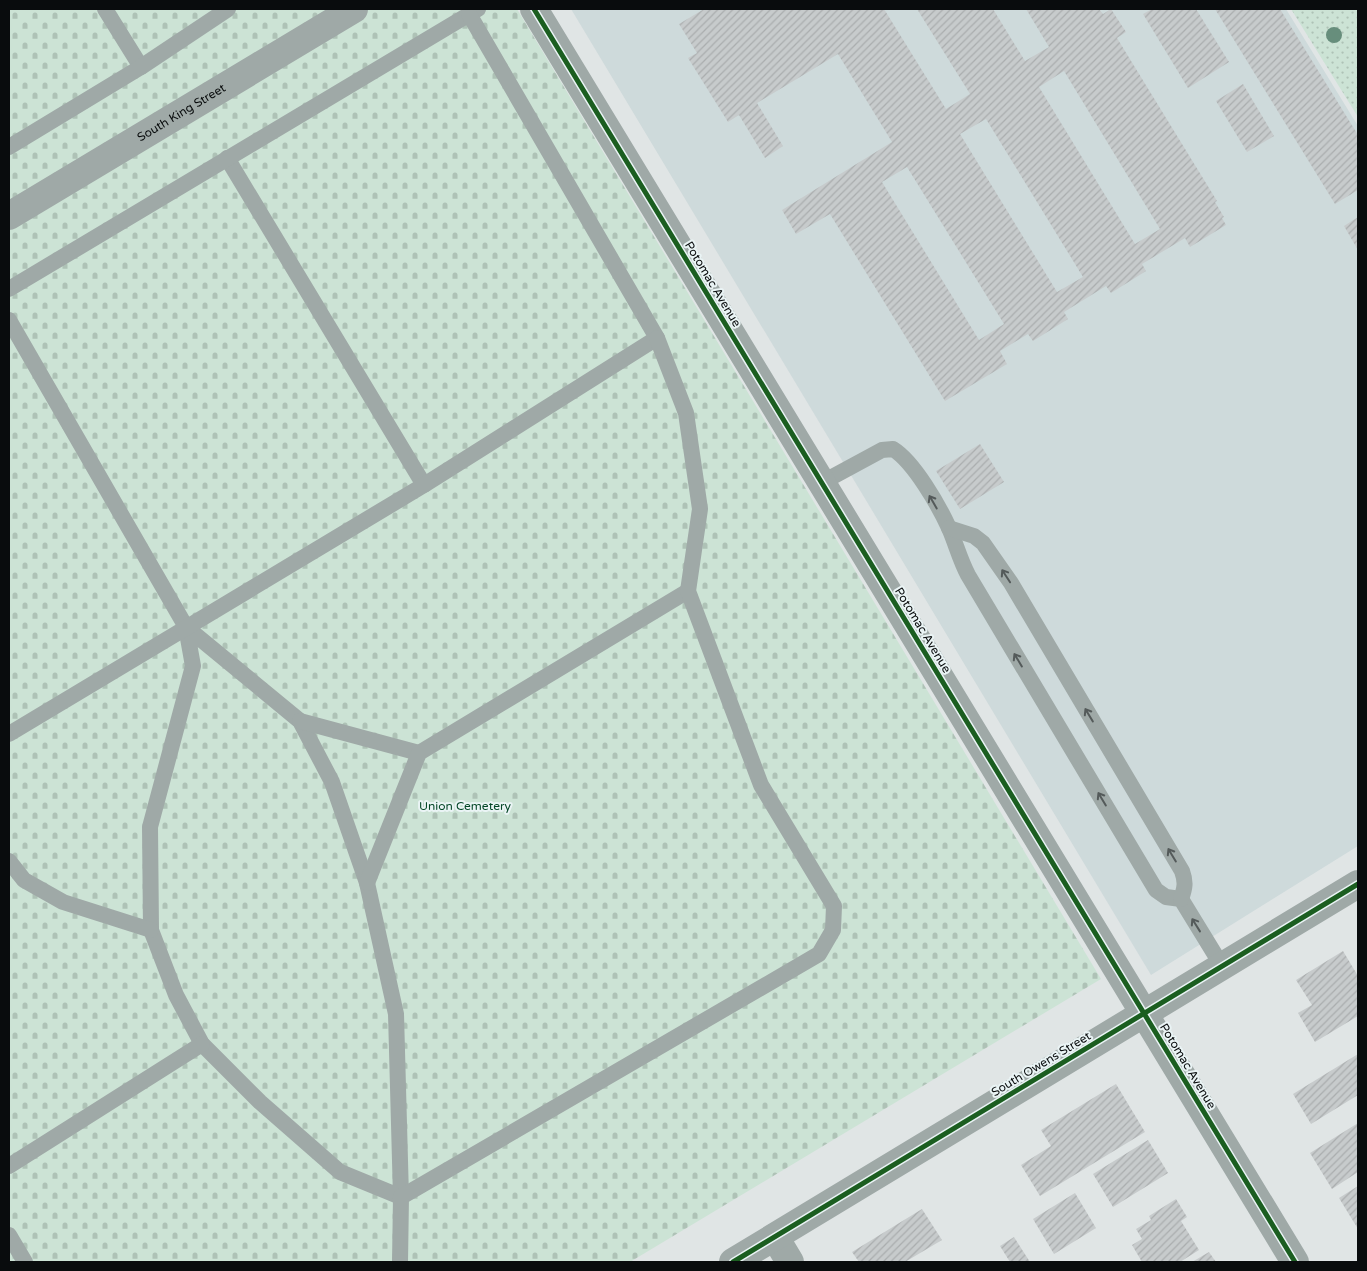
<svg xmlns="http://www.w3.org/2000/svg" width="1367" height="1271" font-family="'Varela Round',sans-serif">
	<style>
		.built { fill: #cedadb }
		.cemetery { fill: url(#cemetery-stones) }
		.park { fill: url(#park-dots) }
		.building { fill: url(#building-hatch); fill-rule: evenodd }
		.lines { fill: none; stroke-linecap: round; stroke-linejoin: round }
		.service { stroke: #9fa9a7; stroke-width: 16 }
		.minor { stroke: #9fa9a7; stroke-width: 28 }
		.tertiary { stroke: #9fa9a7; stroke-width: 28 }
		.cycleway-casing { stroke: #eaf4f5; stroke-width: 8 }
		.cycleway { stroke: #1b5e20; stroke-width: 5 }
		.tree { fill: #678e7c }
		.oneway { stroke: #545a5a }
		.labels { text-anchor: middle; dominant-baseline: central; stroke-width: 4; stroke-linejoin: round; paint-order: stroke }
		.street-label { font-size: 12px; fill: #090c0d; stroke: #eaf4f5 }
		.park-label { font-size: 12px; fill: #044727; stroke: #eaf4f5 }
	</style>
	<defs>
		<pattern id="cemetery-stones" width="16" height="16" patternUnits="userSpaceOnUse" patternTransform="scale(1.25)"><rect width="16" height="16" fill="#cce3d5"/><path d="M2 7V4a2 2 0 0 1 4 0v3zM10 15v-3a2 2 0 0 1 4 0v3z" fill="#aec2b6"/></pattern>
		<pattern id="park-dots" width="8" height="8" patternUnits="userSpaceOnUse" patternTransform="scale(1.25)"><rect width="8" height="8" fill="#cce3d5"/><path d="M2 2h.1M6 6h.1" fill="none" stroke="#aec2b6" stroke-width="1.8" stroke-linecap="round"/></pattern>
		<pattern id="building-hatch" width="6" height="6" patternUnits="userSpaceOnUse" patternTransform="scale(1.25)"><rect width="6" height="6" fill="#c7cbcc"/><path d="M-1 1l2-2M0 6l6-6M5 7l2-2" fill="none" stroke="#aaadae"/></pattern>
	</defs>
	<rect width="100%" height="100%" fill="#e0e5e5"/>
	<polygon class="built" points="571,9 1286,9 1358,126 1358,846 1151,975"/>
	<polygon class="cemetery" points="9,9 517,9 1101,979 630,1262 9,1262"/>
	<polygon class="park" points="1291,9 1358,9 1358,117"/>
	<g class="building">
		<path d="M704,9H884L946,109L970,94L917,9H993L1025,61L1049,47L1026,9H1099L1103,14L1111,9L1126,32L1117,38L1217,201L1215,202L1224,217L1222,218L1226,225L1190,247L1185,238L1142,264L1146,271L1111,293L1106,286L1064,312L1068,319L1033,341L1028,334L1000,351L1007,364L945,401L830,214L796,234L782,210L892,142L838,54L757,103L783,146L765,158L739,115L728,122L688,58L697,53L679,24ZM1064,71L1160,229L1135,244L1039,87ZM986,119L1083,277L1057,292L960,134ZM907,167L1004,324L979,340L882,182Z"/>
		<polygon points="1152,9 1196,9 1229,62 1188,88 1143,14"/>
		<polygon points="1215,9 1280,9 1358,135 1358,190 1335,204"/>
		<polygon points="1243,84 1274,136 1247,152 1216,101"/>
		<polygon points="1358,217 1358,250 1344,226"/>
		<polygon points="980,444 1004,482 960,509 936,471"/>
		<polygon points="1343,951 1358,976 1358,1016 1315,1042 1298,1013 1312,1005 1296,980"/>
		<polygon points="1358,1054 1358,1095 1311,1124 1293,1094"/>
		<polygon points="1116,1084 1145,1132 1040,1196 1021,1165 1051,1146 1041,1130"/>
		<polygon points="1358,1123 1358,1172 1332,1189 1310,1153"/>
		<polygon points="1148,1140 1168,1173 1113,1207 1093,1174"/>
		<polygon points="1358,1186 1358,1229 1339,1198"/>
		<polygon points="1075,1193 1096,1228 1054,1254 1033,1219"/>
		<polygon points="1176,1199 1187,1217 1181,1221 1199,1250 1180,1262 1142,1262 1132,1245 1142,1239 1136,1229 1151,1220 1149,1216"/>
		<polygon points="922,1209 942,1240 905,1262 859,1262 852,1252"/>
		<polygon points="1014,1237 1030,1262 1010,1262 1000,1246"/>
		<polygon points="1209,1252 1216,1262 1192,1262"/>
	</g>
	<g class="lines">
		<g class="service">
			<polyline points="105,9 141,67"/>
			<polyline points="9,147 141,67 228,9"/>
			<polyline points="227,158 424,485"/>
			<polyline points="9,289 478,9"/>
			<polyline points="9,320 186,627 193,666 150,827 151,930 176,995 202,1044 260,1102 340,1172 401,1197 396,1014 367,883 332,782 300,721 186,627"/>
			<path d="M821,483L882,450L893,449C914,462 939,506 949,528C956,544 960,560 968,575L1156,890L1166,897L1181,899L1222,966"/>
			<path d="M949,528L974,536L983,543L1011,583L1182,871C1186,882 1185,888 1181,899"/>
			<polyline points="300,721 419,753"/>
			<polyline points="9,734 424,485 657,338 469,14"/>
			<polyline points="9,861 24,880 63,902 151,930"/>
			<polyline points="367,883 419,753 688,591"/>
			<polyline points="9,1166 202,1044"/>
			<polyline points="9,1235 25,1262"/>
			<polyline points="400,1262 401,1197 819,954 833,930 834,906 761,785 688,591 700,509 686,413 657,338"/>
		</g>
		<g class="minor">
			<polyline points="534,9 1295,1262"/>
			<polyline points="775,1237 790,1262"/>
		</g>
		<g class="tertiary">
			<path id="s1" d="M9,216L354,9"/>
			<polyline points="733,1262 1358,884"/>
		</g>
		<g class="cycleway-casing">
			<g id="cycleway">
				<polyline points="534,9 1295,1262"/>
				<polyline points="733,1262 1358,884"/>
			</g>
		</g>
		<use href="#cycleway" class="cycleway"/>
	</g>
	<circle class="tree" cx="1334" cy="35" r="8"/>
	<defs><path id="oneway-shaft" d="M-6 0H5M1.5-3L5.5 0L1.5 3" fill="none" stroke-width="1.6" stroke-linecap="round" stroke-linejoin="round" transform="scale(1.25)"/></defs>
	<g class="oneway">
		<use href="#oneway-shaft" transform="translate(933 502) rotate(-120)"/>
		<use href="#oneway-shaft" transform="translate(1006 576) rotate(-123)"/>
		<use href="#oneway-shaft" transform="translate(1018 660) rotate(-121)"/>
		<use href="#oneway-shaft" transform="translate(1089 715) rotate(-121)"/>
		<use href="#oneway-shaft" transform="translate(1102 799) rotate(-121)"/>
		<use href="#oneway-shaft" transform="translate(1172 855) rotate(-121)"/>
		<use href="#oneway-shaft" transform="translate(1196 925) rotate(-122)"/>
	</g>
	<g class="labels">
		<g class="street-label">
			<text stroke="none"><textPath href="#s1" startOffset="201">South King Street</textPath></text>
			<text transform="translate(713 284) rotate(59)">Potomac Avenue</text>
			<text transform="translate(923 630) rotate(59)">Potomac Avenue</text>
			<text transform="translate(1041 1064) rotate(-31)">South Owens Street</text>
			<text transform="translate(1188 1066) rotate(59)">Potomac Avenue</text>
		</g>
		<g class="park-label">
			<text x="465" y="806">Union Cemetery</text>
		</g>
	</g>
	<rect width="1367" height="1271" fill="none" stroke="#090c0d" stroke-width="20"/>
</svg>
